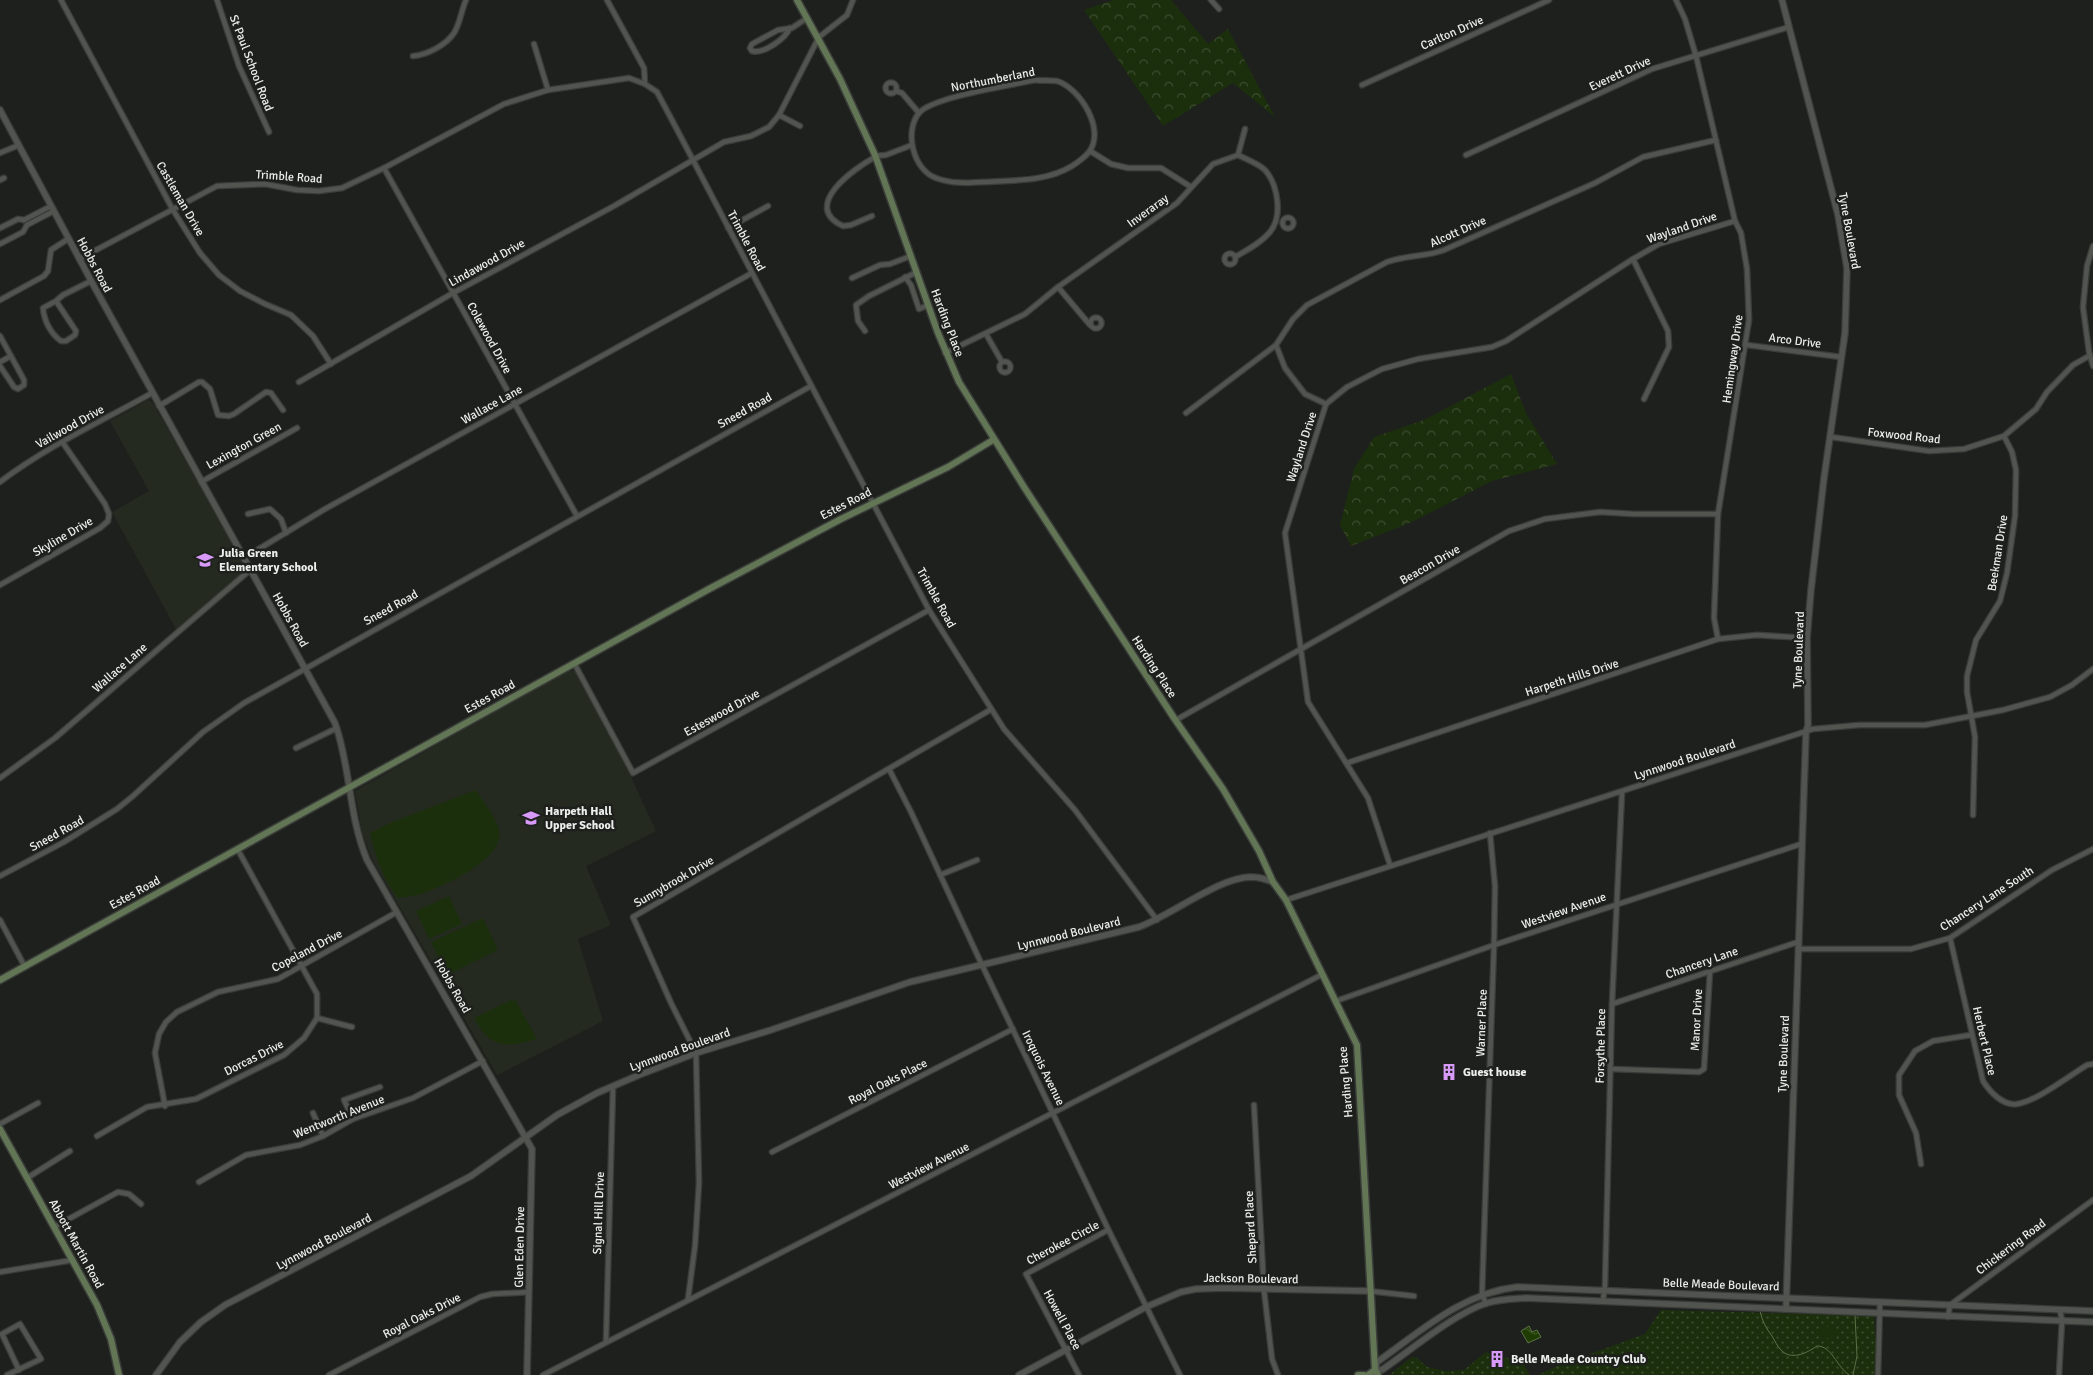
<svg xmlns="http://www.w3.org/2000/svg" width="2093" height="1375" font-family="Signika,sans-serif">
	<style>
		.built { fill: #252a21 }
		.grass { fill: url(#grass-dots) }
		.forest { fill: url(#forest-crowns) }
		.pitch { fill: #1c2f0d }
		.water { fill: url(#water-waves); stroke: #5c7147 }
		.lines { fill: none; stroke-linecap: round; stroke-linejoin: round }
		.stream { stroke: #5c7147; stroke-width: 1 }
		.minor-casing { stroke: #393c38; stroke-width: 7 }
		.tertiary-casing { stroke: #393c38; stroke-width: 8 }
		.secondary-casing { stroke: #393c38; stroke-width: 9 }
		.minor { stroke: #51544f; stroke-width: 4.5 }
		.tertiary { stroke: #51544f; stroke-width: 5.5 }
		.secondary { stroke: #627555; stroke-width: 6 }
		.labels { text-anchor: middle; dominant-baseline: central; stroke-width: 5; stroke-linejoin: round; paint-order: stroke }
		.street-label { font-size: 12px; fill: #eceeeb; stroke: #1d201c }
		.poi-label { font-size: 12px; font-weight: bold; fill: #eceeeb; stroke: #1d201c; text-anchor: start }
	</style>
	<defs>
		<pattern id="grass-dots" width="8" height="8" patternUnits="userSpaceOnUse" patternTransform="scale(1.25)"><rect width="8" height="8" fill="#1c2f0d"/><path d="M2 2h.1M6 6h.1" fill="none" stroke="#3d4d30" stroke-width="1.8" stroke-linecap="round"/></pattern>
		<pattern id="forest-crowns" width="20" height="18" patternUnits="userSpaceOnUse" patternTransform="scale(1.25)"><rect width="20" height="18" fill="#1c2f0d"/><path d="M2 6a3 3 0 1 1 6 0M12 15a3 3 0 1 1 6 0" fill="none" stroke="#3d4d30"/></pattern>
		<pattern id="water-waves" width="16" height="10" patternUnits="userSpaceOnUse" patternTransform="scale(1.25)"><rect width="16" height="10" fill="#1e3b01"/><path d="M0 5q4-4 8 0t8 0" fill="none" stroke="#3f5826"/></pattern>
	</defs>
	<rect width="100%" height="100%" fill="#1d201c"/>
	<g class="built">
		<polygon points="148,400 153,403 246,569 176,629 112,512 149,491 110,421"/>
		<polygon points="569,670 574,671 579,676 589,695 632,779 656,831 586,866 611,925 578,939 603,1021 497,1075 372,859 362,832 355,791"/>
	</g>
	<g class="grass">
		<polygon points="1661,1310 1874,1316 1878,1375 1538,1375 1557,1366 1645,1334"/>
		<polygon points="1486,1352 1522,1362 1530,1375 1389,1375 1412,1357 1417,1358 1427,1367 1446,1371 1464,1370"/>
	</g>
	<g class="forest">
		<polygon points="1113,0 1171,0 1208,44 1228,29 1275,117 1233,83 1163,126 1084,10"/>
		<polygon points="1511,374 1526,413 1557,464 1492,481 1412,522 1351,546 1340,525 1354,469 1374,437 1424,420"/>
	</g>
	<g class="pitch">
		<path d="M476,790C482,800 498,820 499,830C505,859 446,885 424,893C416,896 407,897 398,898C382,878 376,857 370,833L392,822Z"/>
		<polygon points="449,896 462,924 429,939 416,911"/>
		<polygon points="483,918 498,950 447,975 431,942"/>
		<path d="M511,1000L516,1001L537,1039C507,1048 490,1049 474,1018Z"/>
		<polygon points="1825,1326 1834,1329 1836,1339 1834,1341 1817,1334 1818,1331"/>
	</g>
	<polygon class="water" points="1529,1326 1532,1332 1537,1330 1541,1337 1528,1343 1521,1331"/>
	<g class="lines">
		<g class="stream">
			<path d="M1760,1311C1762,1321 1766,1328 1772,1336C1775,1341 1777,1346 1781,1350C1791,1361 1807,1353 1817,1346C1832,1346 1836,1366 1849,1375"/>
			<polyline points="1853,1375 1857,1356 1855,1315"/>
		</g>
		<g class="minor-casing">
			<g id="minor">
				<polyline points="61,0 173,210 200,253 219,275 240,291 265,304 291,315 313,336 331,364"/>
				<polyline points="217,0 239,66 269,132"/>
				<polyline points="607,0 644,68 645,84"/>
				<polyline points="1211,0 1219,9"/>
				<polyline points="1676,0 1685,19 1696,56 1735,221 1741,233 1747,269 1749,320 1718,514 1714,618 1718,639"/>
				<path d="M790,28C785,39 764,54 752,51L750,48L752,44L778,30L792,28L807,18"/>
				<polyline points="534,44 548,90"/>
				<path d="M413,56C427,55 446,45 454,33C460,24 461,11 466,0"/>
				<path d="M1035,80C1042,81 1051,80 1057,81C1080,88 1106,130 1089,152C1086,156 1077,163 1072,166C1046,182 1013,180 984,182C967,183 952,184 936,178C913,170 904,131 919,113C932,97 1012,85 1035,80Z"/>
				<circle cx="891" cy="88" r="5.5"/>
				<polyline points="1362,85 1549,0"/>
				<polyline points="896,91 902,93 919,113"/>
				<polyline points="779,115 800,126"/>
				<polyline points="1090,151 1111,164 1128,168 1161,168 1191,187"/>
				<polyline points="0,153 19,145"/>
				<polyline points="1238,155 1245,129"/>
				<polyline points="1466,155 1652,69 1789,27"/>
				<polyline points="875,156 886,155 912,145"/>
				<polyline points="384,168 577,516"/>
				<polyline points="0,180 4,178"/>
				<path d="M872,216L851,225L843,226C800,206 855,168 875,157"/>
				<circle cx="1288" cy="223" r="5.5"/>
				<polyline points="24,220 51,206"/>
				<polyline points="27,225 54,211"/>
				<polyline points="0,228 18,219 24,220"/>
				<polyline points="728,228 768,206"/>
				<polyline points="0,244 23,232 27,225"/>
				<polyline points="2093,246 2087,266 2083,307 2089,352 2093,366"/>
				<circle cx="1230" cy="259" r="5.5"/>
				<polyline points="79,259 217,186 265,184 297,190 319,191 342,188 384,168 504,104 548,90 629,78 645,84 657,92 673,122 929,610 1004,729 1075,810 1157,920"/>
				<polyline points="1633,259 1668,331 1669,347 1644,399"/>
				<polyline points="905,277 911,285 919,309 928,305"/>
				<polyline points="852,278 880,265 890,264 911,256"/>
				<polyline points="1058,287 1090,325"/>
				<polyline points="0,300 44,276 48,271 51,250 68,239"/>
				<path d="M56,301L43,308C44,321 51,334 61,341H66L75,335L76,331L56,301L63,295L91,281"/>
				<circle cx="1096" cy="323" r="5.5"/>
				<polyline points="865,331 858,321 856,305 869,296 917,272"/>
				<polyline points="986,334 1002,362"/>
				<polyline points="0,336 24,380 24,385 18,389 14,387 0,366"/>
				<polyline points="1276,345 1285,368 1305,394 1326,404"/>
				<polyline points="1747,345 1841,357"/>
				<path d="M945,353L1025,314L1058,287L1177,203L1213,164L1238,155C1246,159 1259,164 1265,170C1278,185 1283,216 1270,232C1261,243 1247,250 1235,257"/>
				<circle cx="1005" cy="367" r="5.5"/>
				<polyline points="0,362 11,356"/>
				<polyline points="299,382 453,293 614,206 724,142 751,136 769,127 779,115 819,37 847,15 853,0"/>
				<polyline points="159,406 199,382 202,382 210,389 218,415 229,416 234,414 266,392 271,393 283,410"/>
				<path d="M1186,413L1276,345L1293,319L1307,305L1387,262C1406,255 1425,257 1444,250L1595,183L1643,157L1716,140"/>
				<polyline points="1831,437 1929,451 1964,449 2004,436 2036,409 2047,392 2073,365 2089,356"/>
				<path d="M0,482C46,447 102,421 152,393"/>
				<polyline points="201,482 297,428"/>
				<polyline points="248,514 270,509 281,519 286,533"/>
				<polyline points="244,558 325,509 752,273"/>
				<polyline points="0,585 100,528 108,521 109,514 105,504 63,443"/>
				<polyline points="574,663 633,773 929,610"/>
				<polyline points="1176,720 1509,531 1545,519 1600,512 1634,514 1718,514"/>
				<polyline points="296,748 337,728"/>
				<polyline points="1347,763 1718,639 1757,635 1807,638"/>
				<polyline points="889,769 911,812 982,965 1110,1233 1180,1375"/>
				<polyline points="0,778 55,738 250,570"/>
				<polyline points="1973,815 1975,737 1967,692 1967,676 1976,640 2000,601 2007,573 2015,516 2016,470 2012,452 2004,436"/>
				<polyline points="1390,865 1368,798 1308,702 1285,533 1326,404 1347,387 1382,369 1418,359 1492,347 1506,341 1633,259 1659,244 1735,221"/>
				<polyline points="940,875 977,860"/>
				<polyline points="0,876 64,842 117,809 133,796 203,732 244,703 811,386"/>
				<polyline points="1286,900 1813,729 1859,725 1925,725 2003,710 2050,697 2072,685 2093,669"/>
				<polyline points="0,920 25,967"/>
				<path d="M1950,938L1983,1081C1990,1092 2003,1106 2017,1104C2037,1101 2069,1076 2087,1065L2093,1064"/>
				<polyline points="1798,949 1911,949 1950,938 2052,870 2093,849"/>
				<polyline points="1336,1001 1494,945 1801,844"/>
				<polyline points="1612,1004 1798,942"/>
				<polyline points="317,1018 352,1027"/>
				<polyline points="1611,1069 1699,1072 1704,1069 1710,971"/>
				<polyline points="1254,1105 1264,1290 1272,1359 1278,1375"/>
				<polyline points="165,1106 155,1053 159,1034 166,1022 177,1012 218,992 278,979 397,912"/>
				<polyline points="313,1113 323,1136"/>
				<polyline points="353,1119 344,1100 380,1087"/>
				<polyline points="0,1124 38,1103"/>
				<polyline points="97,1136 147,1107 196,1099 284,1055 304,1038 317,1018 317,994 238,850"/>
				<polyline points="772,1152 1013,1029"/>
				<polyline points="1921,1164 1916,1133 1899,1095 1899,1075 1915,1051 1933,1041 1971,1035"/>
				<polyline points="27,1178 70,1151"/>
				<polyline points="199,1182 246,1155 300,1145 323,1136 353,1119 413,1098 483,1061"/>
				<polyline points="54,1227 118,1192 129,1194 141,1204"/>
				<polyline points="0,1272 73,1260"/>
				<polyline points="1369,1291 1414,1296"/>
				<polyline points="688,1299 695,1246 699,1183 696,1053 671,1003 633,917 990,710"/>
				<polyline points="1603,1301 1605,1285 1612,1004 1622,792"/>
				<polyline points="1486,1304 1482,1294 1494,945 1495,886 1490,833"/>
				<polyline points="1948,1317 1950,1305 2093,1200"/>
				<polyline points="606,1341 613,1086"/>
				<polyline points="7,1375 41,1359 20,1324 2,1334 19,1370"/>
				<polyline points="329,1375 480,1297 492,1294 529,1292"/>
				<polyline points="543,1375 1323,974"/>
				<polyline points="1079,1375 1026,1274 1108,1230"/>
				<polyline points="1878,1375 1880,1302"/>
				<polyline points="2059,1375 2062,1321 2060,1310"/>
			</g>
		</g>
		<g class="tertiary-casing">
			<g id="tertiary">
				<polyline points="1782,0 1838,215 1847,268 1845,333 1824,478 1811,590 1807,638 1808,725 1806,732 1786,1309"/>
				<path d="M0,110L95,288L335,723C351,768 348,814 367,860L532,1149L527,1375"/>
				<path d="M2093,1311L1517,1287C1462,1293 1421,1331 1377,1362L1375,1370H1382C1411,1350 1455,1313 1487,1303C1500,1299 1513,1299 1526,1298L2093,1322"/>
				<path d="M156,1375L180,1342L201,1322L225,1305L471,1176L557,1115L597,1093L639,1075L696,1053L771,1030L910,982L1139,927C1172,915 1218,878 1250,877C1258,877 1266,879 1273,882"/>
				<polyline points="1019,1375 1146,1307 1181,1292 1196,1289 1223,1288 1369,1291"/>
			</g>
		</g>
		<g class="secondary-casing">
			<g id="secondary">
				<polyline points="797,0 840,79 875,155 938,333 959,382 1024,487 1174,718 1223,789 1259,851 1273,882 1286,900 1357,1045 1375,1370 1378,1375"/>
				<polyline points="0,980 709,589 841,519 948,467 993,440"/>
				<polyline points="0,1129 97,1305 111,1339 119,1375"/>
				<polyline points="1358,1375 1364,1375"/>
				<polyline points="1368,1375 1375,1370"/>
			</g>
		</g>
		<use href="#minor" class="minor"/>
		<use href="#tertiary" class="tertiary"/>
		<use href="#secondary" class="secondary"/>
	</g>
	<defs>
		<g id="school-bare" transform="scale(1.35)"><path d="M0-5L7-2L0 1L-7-2ZM-4 1L0 2.5L4 1V4Q0 6-4 4Z" fill="#d89af8" stroke="#1d201c" stroke-width="2.5" paint-order="stroke"/></g>
		<g id="building-bare" transform="scale(1.35)"><path d="M-4-6H4V6H1V3H-1V6H-4ZM-2.5-4.3h1.7v1.8h-1.7ZM.8-4.3h1.7v1.8H.8ZM-2.5-1h1.7V.8h-1.7ZM.8-1h1.7V.8H.8Z" fill="#d89af8" stroke="#1d201c" stroke-width="2.5" paint-order="stroke"/></g>
	</defs>
	<g fill-rule="evenodd">
		<use href="#school-bare" x="205" y="560"/>
		<use href="#school-bare" x="531" y="818"/>
		<use href="#building-bare" x="1449" y="1072"/>
		<use href="#building-bare" x="1497" y="1359"/>
	</g>
	<g class="labels">
		<g class="street-label">
			<text transform="translate(1452 33) rotate(-24)">Carlton Drive</text>
			<text transform="translate(251 63) rotate(69)">St Paul School Road</text>
			<text transform="translate(1620 74) rotate(-25)">Everett Drive</text>
			<text transform="translate(993 80) rotate(-11)">Northumberland</text>
			<text transform="translate(289 177) rotate(4)">Trimble Road</text>
			<text transform="translate(180 199) rotate(60)">Castleman Drive</text>
			<text transform="translate(1148 211) rotate(-36)">Inveraray</text>
			<text transform="translate(1682 228) rotate(-19)">Wayland Drive</text>
			<text transform="translate(1849 231) rotate(80)">Tyne Boulevard</text>
			<text transform="translate(1458 232) rotate(-24)">Alcott Drive</text>
			<text transform="translate(746 241) rotate(62)">Trimble Road</text>
			<text transform="translate(487 263) rotate(-29)">Lindawood Drive</text>
			<text transform="translate(94 265) rotate(62)">Hobbs Road</text>
			<text transform="translate(947 323) rotate(69)">Harding Place</text>
			<text transform="translate(489 338) rotate(61)">Colewood Drive</text>
			<text transform="translate(1795 341) rotate(7)">Arco Drive</text>
			<text transform="translate(1733 359) rotate(-82)">Hemingway Drive</text>
			<text transform="translate(492 405) rotate(-29)">Wallace Lane</text>
			<text transform="translate(745 411) rotate(-29)">Sneed Road</text>
			<text transform="translate(70 427) rotate(-29)">Vailwood Drive</text>
			<text transform="translate(1904 436) rotate(6)">Foxwood Road</text>
			<text transform="translate(244 446) rotate(-29)">Lexington Green</text>
			<text transform="translate(1302 447) rotate(-72)">Wayland Drive</text>
			<text transform="translate(846 504) rotate(-27)">Estes Road</text>
			<text transform="translate(63 537) rotate(-30)">Skyline Drive</text>
			<text transform="translate(1998 553) rotate(-81)">Beekman Drive</text>
			<text transform="translate(1430 565) rotate(-30)">Beacon Drive</text>
			<text transform="translate(936 598) rotate(61)">Trimble Road</text>
			<text transform="translate(391 608) rotate(-29)">Sneed Road</text>
			<text transform="translate(290 620) rotate(61)">Hobbs Road</text>
			<text transform="translate(1799 650) rotate(-88)">Tyne Boulevard</text>
			<text transform="translate(1154 667) rotate(57)">Harding Place</text>
			<text transform="translate(120 668) rotate(-41)">Wallace Lane</text>
			<text transform="translate(1572 678) rotate(-18)">Harpeth Hills Drive</text>
			<text transform="translate(490 697) rotate(-29)">Estes Road</text>
			<text transform="translate(722 713) rotate(-29)">Esteswood Drive</text>
			<text transform="translate(1685 760) rotate(-18)">Lynnwood Boulevard</text>
			<text transform="translate(57 834) rotate(-29)">Sneed Road</text>
			<text transform="translate(674 882) rotate(-30)">Sunnybrook Drive</text>
			<text transform="translate(135 893) rotate(-29)">Estes Road</text>
			<text transform="translate(1987 899) rotate(-33)">Chancery Lane South</text>
			<text transform="translate(1564 911) rotate(-19)">Westview Avenue</text>
			<text transform="translate(1069 934) rotate(-14)">Lynnwood Boulevard</text>
			<text transform="translate(307 951) rotate(-28)">Copeland Drive</text>
			<text transform="translate(1702 963) rotate(-19)">Chancery Lane</text>
			<text transform="translate(452 986) rotate(60)">Hobbs Road</text>
			<text transform="translate(1697 1020) rotate(-87)">Manor Drive</text>
			<text transform="translate(1482 1023) rotate(-88)">Warner Place</text>
			<text transform="translate(1984 1041) rotate(77)">Herbert Place</text>
			<text transform="translate(1601 1046) rotate(-89)">Forsythe Place</text>
			<text transform="translate(680 1050) rotate(-20)">Lynnwood Boulevard</text>
			<text transform="translate(1784 1054) rotate(-88)">Tyne Boulevard</text>
			<text transform="translate(254 1058) rotate(-27)">Dorcas Drive</text>
			<text transform="translate(1043 1068) rotate(64)">Iroquois Avenue</text>
			<text transform="translate(888 1082) rotate(-27)">Royal Oaks Place</text>
			<text transform="translate(1346 1082) rotate(-95)">Harding Place</text>
			<text transform="translate(339 1117) rotate(-22)">Wentworth Avenue</text>
			<text transform="translate(929 1166) rotate(-27)">Westview Avenue</text>
			<text transform="translate(599 1213) rotate(-88)">Signal Hill Drive</text>
			<text transform="translate(1251 1227) rotate(-93)">Shepard Place</text>
			<text transform="translate(324 1242) rotate(-28)">Lynnwood Boulevard</text>
			<text transform="translate(1063 1243) rotate(-28)">Cherokee Circle</text>
			<text transform="translate(76 1244) rotate(61)">Abbott Martin Road</text>
			<text transform="translate(520 1247) rotate(-89)">Glen Eden Drive</text>
			<text transform="translate(2011 1247) rotate(-37)">Chickering Road</text>
			<text transform="translate(1251 1279) rotate(1)">Jackson Boulevard</text>
			<text transform="translate(1721 1285) rotate(2)">Belle Meade Boulevard</text>
			<text transform="translate(422 1316) rotate(-27)">Royal Oaks Drive</text>
			<text transform="translate(1062 1320) rotate(62)">Howell Place</text>
		</g>
		<g class="poi-label">
			<text x="219" y="553">Julia Green<tspan x="219" dy="14">Elementary School</tspan></text>
			<text x="545" y="811">Harpeth Hall<tspan x="545" dy="14">Upper School</tspan></text>
			<text x="1463" y="1072">Guest house</text>
			<text x="1511" y="1359">Belle Meade Country Club</text>
		</g>
	</g>
</svg>
